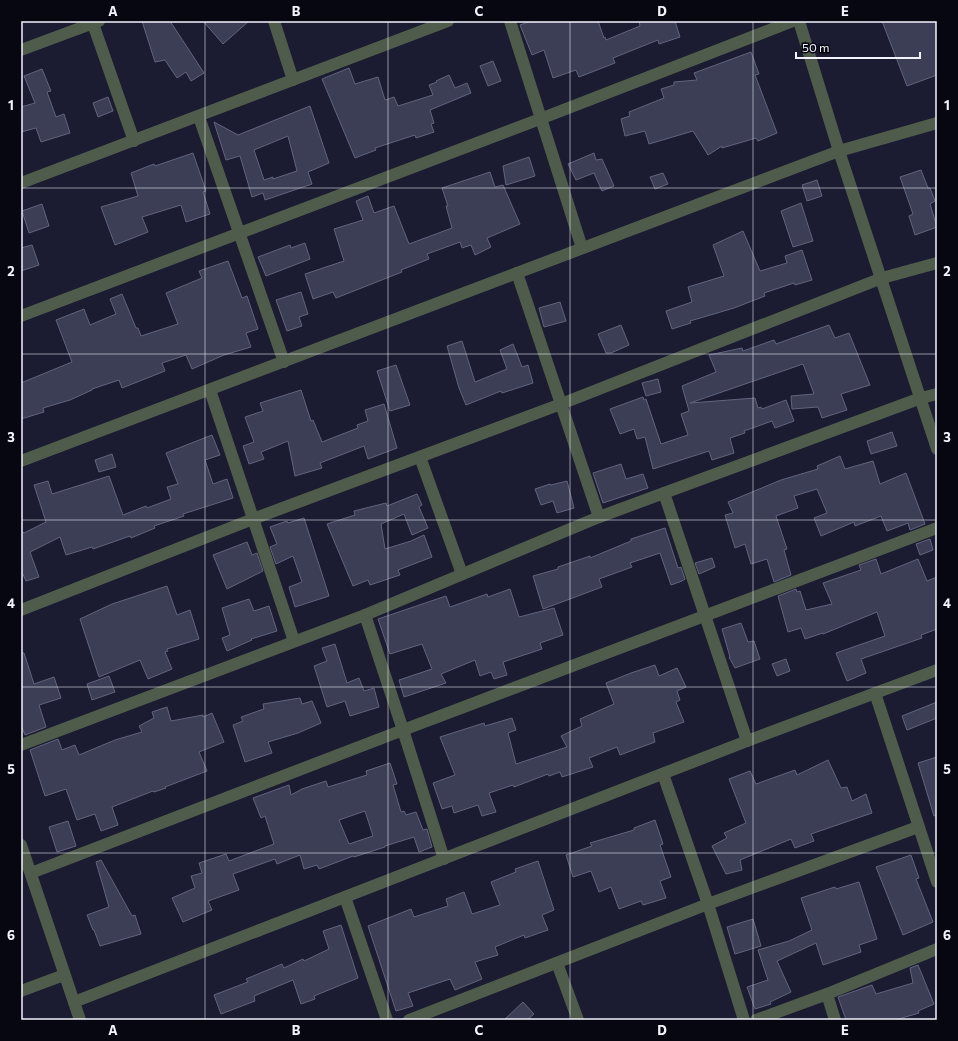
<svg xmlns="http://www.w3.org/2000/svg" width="958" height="1041" font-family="Commissioner,sans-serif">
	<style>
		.building { fill: #3c3e56; stroke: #62647e; fill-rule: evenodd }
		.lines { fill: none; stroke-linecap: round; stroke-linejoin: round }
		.minor { stroke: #505c4b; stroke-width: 12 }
		.grid { fill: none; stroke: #f3f4fd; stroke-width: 1; stroke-opacity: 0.55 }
		.neatline { fill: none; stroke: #f3f4fd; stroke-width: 1.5 }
		.grid-label { font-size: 13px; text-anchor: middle; font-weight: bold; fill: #f3f4fd }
	</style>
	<rect width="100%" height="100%" fill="#1b1c31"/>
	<g class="building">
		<polygon points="142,21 170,21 204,73 191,81 186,72 177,78 165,60 155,62"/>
		<polygon points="203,21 249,21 223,44"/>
		<polygon points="531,21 598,21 604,38 605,37 606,40 640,26 639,21 675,21 680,37 659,44 658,40 613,58 615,63 579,77 576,70 553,78 544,50 532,55 520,25"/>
		<polygon points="882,21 937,21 937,75 907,86"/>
		<polygon points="751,52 759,74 755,75 777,133 758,141 756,138 722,148 722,146 708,155 693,131 649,144 645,131 625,136 621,119 630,116 629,112 664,98 661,89 674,85 674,82 697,80 694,73"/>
		<polygon points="493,61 501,81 488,86 480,66"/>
		<polygon points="349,68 355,84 378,77 385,100 394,97 398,106 433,95 429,85 437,82 436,81 449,75 455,88 467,83 471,93 430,110 434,123 431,124 434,132 416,138 415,135 375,148 376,150 355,158 322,79"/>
		<polygon points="42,69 51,91 47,92 56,117 64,114 70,133 41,142 36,128 21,132 21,107 35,103 24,76"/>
		<polygon points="108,97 113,111 98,117 93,103"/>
		<path d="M310,106L329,163L308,172L312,184L265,200L263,193L252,197L240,156L226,160L214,122L238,135ZM288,136L297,171L273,179V177L264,180L254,150Z"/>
		<polygon points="193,153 206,191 203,192 210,214 186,222 181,205 142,217 148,232 115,245 101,207 138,196 131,173 154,164 155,166"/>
		<polygon points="594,153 596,160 602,159 614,186 602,191 594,173 576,180 568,164"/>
		<polygon points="529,157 535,176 506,185 503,166"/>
		<polygon points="921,170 928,188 930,188 935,201 930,204 937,227 915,235 909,216 913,214 900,177"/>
		<polygon points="490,172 495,187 503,185 520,224 487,238 491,247 475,255 471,245 462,248 460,242 427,254 429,259 401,270 402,272 336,298 333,292 313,299 305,274 344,261 334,229 363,220 356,201 368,196 374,213 394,206 409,244 452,228 446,206 448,206 442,188"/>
		<polygon points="663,173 668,184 655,189 650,177"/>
		<polygon points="817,180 822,196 807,201 802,185"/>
		<polygon points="801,203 813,241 793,247 781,211"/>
		<polygon points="42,204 49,226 29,233 22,211"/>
		<polygon points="743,231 760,271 787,263 785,256 802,250 812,280 795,285 794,283 764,293 765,296 734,308 690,321 691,323 672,329 666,311 692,302 688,287 724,276 713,245"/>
		<polygon points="305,243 310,259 266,276 258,257 290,245 291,248"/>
		<polygon points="32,245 39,265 21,271 21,248"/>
		<polygon points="228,261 242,298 247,296 258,329 246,333 251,347 224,355 192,369 186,355 162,363 165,371 122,388 119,380 92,389 92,390 70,400 43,408 44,412 21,419 21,383 72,362 56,320 84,309 90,325 116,314 110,299 122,294 136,328 138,328 141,336 178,324 166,293 202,278 199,271"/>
		<polygon points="301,292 308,314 299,317 302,326 287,331 276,300"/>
		<polygon points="560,302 566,321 544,327 539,308"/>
		<polygon points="621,325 629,345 611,353 606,353 598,334"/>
		<polygon points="829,325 835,338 849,333 870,385 841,394 847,410 822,418 818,407 792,409 791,396 814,394 803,364 690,403 755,398 758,408 761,407 762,409 786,400 794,421 775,428 772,421 744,431 745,433 730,438 734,453 712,460 709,451 653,469 645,437 637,439 634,429 620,434 610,409 643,397 644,400 646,399 661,444 688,435 681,414 689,411 682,386 716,372 709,355 742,348 743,351 774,340 776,344"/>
		<polygon points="462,341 475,382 507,369 500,350 513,344 522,367 528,365 533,383 502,393 501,391 466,405 459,388 447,346"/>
		<polygon points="396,365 410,405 390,411 377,371"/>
		<polygon points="658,379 661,392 646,396 642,383"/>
		<polygon points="301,390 311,421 313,420 322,442 358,428 357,425 368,421 365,410 384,404 397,448 368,459 364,446 320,463 322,468 295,476 288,441 261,452 264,459 249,464 243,446 254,442 245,417 263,411 260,403"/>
		<polygon points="892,432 897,446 871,454 867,441"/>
		<polygon points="212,435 220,455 205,460 213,484 227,479 233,498 183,514 184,516 154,526 155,528 131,538 130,536 93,549 92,547 66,555 60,537 30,552 39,577 26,581 21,570 21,532 23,532 24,533 46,522 34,485 48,481 52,494 109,476 123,515 146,506 147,508 171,499 167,487 178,484 166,453"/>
		<polygon points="112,454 116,467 99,472 95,460"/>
		<polygon points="840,456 845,469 873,461 880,484 906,473 925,524 910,530 908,523 887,531 881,516 855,526 854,522 821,536 814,518 827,513 817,489 794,496 798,508 776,516 787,549 784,550 791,575 774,582 767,559 751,564 745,544 735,548 725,515 733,513 728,502 781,480 818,469 817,466"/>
		<polygon points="621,464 626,479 643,474 648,488 603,503 593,473"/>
		<polygon points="567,481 574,508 557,513 553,501 541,505 535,489 550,484 551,485"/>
		<polygon points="417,494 422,505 419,507 428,528 412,535 404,514 381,524 385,549 411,541 424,535 432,557 398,570 400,575 370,585 368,580 353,586 327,524 355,515 354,511 386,503 387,506"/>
		<polygon points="304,518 329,596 295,607 289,587 302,582 293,556 276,564 270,547 277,544 270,527 287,521 288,523"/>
		<polygon points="665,528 678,568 681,567 685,579 682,581 671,585 660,553 630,563 632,567 599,579 602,587 543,609 533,576 558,569 558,567 590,556 590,558 631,541 631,539"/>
		<polygon points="930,539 933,550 920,555 916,544"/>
		<polygon points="247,542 252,555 257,553 263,571 227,589 213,555"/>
		<polygon points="712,558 715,567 699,574 695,563"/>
		<polygon points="876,559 881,574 918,559 927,581 937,577 937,629 921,635 922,638 861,659 866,673 847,681 836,653 885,636 877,612 823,634 823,633 805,639 801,628 788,632 778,596 796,589 797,592 800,591 806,610 832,604 823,583 861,570 859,565"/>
		<polygon points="167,586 177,615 190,610 199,639 167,649 168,651 165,652 172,669 148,679 140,660 99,677 80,619 112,604"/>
		<polygon points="510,589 519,617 554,608 563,635 540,643 542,649 503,662 507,675 494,679 491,672 480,676 475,660 441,674 446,683 404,697 399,680 432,669 422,644 390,654 378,619 446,596 450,607 487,594 488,597"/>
		<polygon points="249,599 254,611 269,606 277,631 251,639 252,640 227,651 222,638 230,635 222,608"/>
		<polygon points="741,623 748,642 754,641 760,659 735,668 729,657 730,657 722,629"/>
		<polygon points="335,644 347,683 359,678 364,691 374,688 379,707 350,716 345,701 327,707 314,666 327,661 322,648"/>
		<polygon points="21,653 24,653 34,684 54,677 61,698 39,705 46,727 25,735 21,725"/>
		<polygon points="786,659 790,671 777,676 772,664"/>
		<polygon points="655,665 659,676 677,668 686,687 677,691 680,700 676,702 684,722 653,733 655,742 620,755 617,747 589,758 593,767 562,777 560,772 549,776 548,774 514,787 513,785 489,793 496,812 482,816 478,805 454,813 452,806 442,809 433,783 455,775 440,737 484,723 485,726 512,718 516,730 508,733 516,764 567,747 561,736 582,726 580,719 614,704 606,683 631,673"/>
		<polygon points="109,676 115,692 92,700 87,684"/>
		<polygon points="300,698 302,704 312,701 321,723 298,733 268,742 272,753 245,762 233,725 243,721 241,717 264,709 263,704"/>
		<polygon points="937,702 937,718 907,730 902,716"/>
		<polygon points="167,707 171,721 203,715 203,717 212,713 224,742 199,752 207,771 165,787 166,788 154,792 153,791 112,807 118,825 101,831 95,814 77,820 66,789 45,796 30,750 58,739 62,750 75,745 79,755 115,740 142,732 139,726 154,718 152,712"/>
		<polygon points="937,757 937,815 934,816 918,763"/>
		<polygon points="828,760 841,788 847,787 852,801 866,794 872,813 811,834 814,841 795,848 791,839 740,860 742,870 726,874 712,846 727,838 724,833 746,823 729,779 750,771 756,784 795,770 797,775"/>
		<path d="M390,763L397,784L393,785L401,812L404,811L406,815L416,812L423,830L427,829L432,847L419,852L414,837L385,846V847L354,857L353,856L319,869L317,865L304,869L300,855L277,864L275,859L233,874L239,890L208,901L212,910L183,922L172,898L195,888L191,876L202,873L199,863L226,854L229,861L274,844L265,816L261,818L253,798L289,785L291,795L302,789L326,781L328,787L367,775L366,771ZM365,811L373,836L349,844L339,820Z"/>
		<polygon points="655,820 663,844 660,845 671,877 660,881 666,898 643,905 641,901 619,909 611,887 599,892 591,871 573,877 566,855 592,846 590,843 634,830 634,828"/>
		<polygon points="68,821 76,846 57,852 49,827"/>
		<polygon points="911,855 919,878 916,879 933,922 903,935 876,867"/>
		<polygon points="101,860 132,916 135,915 141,934 100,946 94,930 93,930 87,915 109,907 96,862"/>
		<polygon points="538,861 554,910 542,915 548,930 525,938 524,935 495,947 498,955 475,962 482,979 455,990 450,979 408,993 413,1006 396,1011 368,926 411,909 414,917 448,906 446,899 464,892 472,914 500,905 491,882 516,872 515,869"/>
		<polygon points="859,882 877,939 859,945 861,952 823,965 816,943 777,961 791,992 770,1002 771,1004 755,1009 747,987 768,980 758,950 789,941 812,930 801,898 835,887 836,889"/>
		<polygon points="753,919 761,946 735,954 727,927"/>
		<polygon points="341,925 358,978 314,996 315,999 301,1004 293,980 254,996 255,1001 221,1014 214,995 248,982 246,979 282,964 284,968 303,959 304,961 329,949 323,931"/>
		<polygon points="918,965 934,1004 918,1011 919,1013 895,1020 846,1020 838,997 872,985 876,994 913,983 910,968"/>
		<polygon points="523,1002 534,1014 527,1020 504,1020"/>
	</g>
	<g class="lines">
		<g class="minor">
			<polyline points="92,21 134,141"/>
			<polyline points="274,21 293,80"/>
			<polyline points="510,21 582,248"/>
			<polyline points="799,21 839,151 937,449"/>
			<polyline points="21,50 99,21"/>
			<polyline points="199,117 284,362"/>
			<polyline points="21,183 448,21"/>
			<polyline points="517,273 599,517"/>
			<polyline points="21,316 540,119 793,21"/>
			<polyline points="210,390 294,641"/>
			<polyline points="420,457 462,574"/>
			<polyline points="21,461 839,151 937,123"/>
			<polyline points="664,493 747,741"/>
			<polyline points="21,610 253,519 561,404 882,278 937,263"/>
			<polyline points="365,615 403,730 444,859"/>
			<polyline points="875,693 937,882"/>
			<polyline points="21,745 365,615 599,517 921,398 937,394"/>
			<polyline points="663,774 708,904 744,1020"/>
			<polyline points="21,845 80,1020"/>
			<polyline points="31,873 403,730 937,528"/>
			<polyline points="345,897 387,1020"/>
			<polyline points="557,963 578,1020"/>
			<polyline points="21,991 64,975"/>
			<polyline points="827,994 835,1020"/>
			<polyline points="74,1002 747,741 937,670"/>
			<polyline points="409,1020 708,904 918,827"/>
			<polyline points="756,1020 827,994 937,949"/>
		</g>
	</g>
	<path class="grid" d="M205,21V1020M388,21V1020M570,21V1020M753,21V1020M21,188H937M21,354H937M21,520H937M21,687H937M21,853H937"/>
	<rect width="958" height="1041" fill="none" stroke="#070711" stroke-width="44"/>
	<path d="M796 52v6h124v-6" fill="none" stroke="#f3f4fd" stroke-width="2"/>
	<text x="802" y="52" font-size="12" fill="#f3f4fd" stroke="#070711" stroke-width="3" paint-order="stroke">50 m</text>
	<rect x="22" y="22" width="914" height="997" class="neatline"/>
	<g class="grid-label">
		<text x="113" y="16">A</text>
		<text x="296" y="16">B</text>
		<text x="479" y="16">C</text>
		<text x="662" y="16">D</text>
		<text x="845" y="16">E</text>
		<text x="11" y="110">1</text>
		<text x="947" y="110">1</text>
		<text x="11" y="276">2</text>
		<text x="947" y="276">2</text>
		<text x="11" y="442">3</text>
		<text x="947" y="442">3</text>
		<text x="11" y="608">4</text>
		<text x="947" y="608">4</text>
		<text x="11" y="774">5</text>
		<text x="947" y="774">5</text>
		<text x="11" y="940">6</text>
		<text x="947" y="940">6</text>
		<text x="113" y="1035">A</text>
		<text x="296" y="1035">B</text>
		<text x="479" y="1035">C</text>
		<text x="662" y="1035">D</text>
		<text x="845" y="1035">E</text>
	</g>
</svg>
